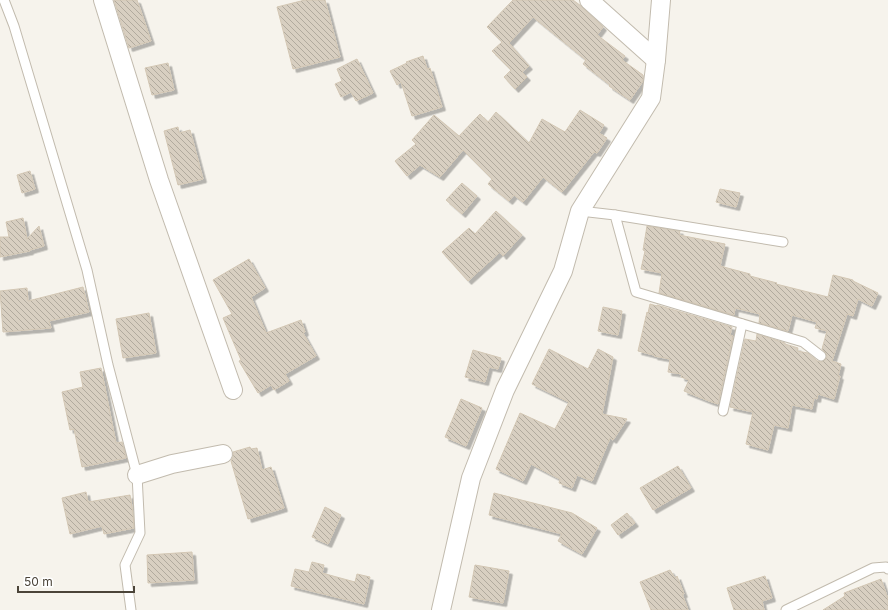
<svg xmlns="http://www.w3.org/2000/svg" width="888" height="610" font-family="Inter,sans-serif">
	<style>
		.building { fill: url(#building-back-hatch); stroke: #d3c7b4; filter: url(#shadow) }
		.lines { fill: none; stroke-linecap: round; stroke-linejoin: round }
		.lane-casing { stroke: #c2bbae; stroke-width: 11 }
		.street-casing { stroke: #c2bbae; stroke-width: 20 }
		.lane { stroke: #fff; stroke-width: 9 }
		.street { stroke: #fff; stroke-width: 18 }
	</style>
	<defs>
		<pattern id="building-back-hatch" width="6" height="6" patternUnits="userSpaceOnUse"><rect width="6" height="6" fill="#d8cfc1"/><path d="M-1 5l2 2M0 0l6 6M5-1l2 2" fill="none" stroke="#b1aa9e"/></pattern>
		<filter id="shadow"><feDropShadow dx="3.5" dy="3.5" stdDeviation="0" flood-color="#0004"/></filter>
	</defs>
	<rect width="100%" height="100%" fill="#f6f3ec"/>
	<g class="building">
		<polygon points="114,0 137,0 151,41 129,48"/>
		<polygon points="305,0 325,0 340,57 293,69 277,7"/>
		<polygon points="513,0 573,0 581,6 603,27 597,35 625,56 622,60 643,75 643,81 630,100 609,86 610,85 583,64 586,60 533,17 509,43 529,66 522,72 527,77 515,89 504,77 511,70 492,51 502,42 487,27"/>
		<polygon points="423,56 427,69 430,68 442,107 412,116 401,82 397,85 390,71 407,63 406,62"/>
		<polygon points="357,59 373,93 356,101 351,92 341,97 335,84 342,81 337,69"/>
		<polygon points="168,63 174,90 152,95 145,68"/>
		<polygon points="580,110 604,125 599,133 607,138 597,153 594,152 562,192 543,177 523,202 514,195 509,201 488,184 492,179 463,150 440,177 420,165 407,176 395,161 416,144 412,140 434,115 459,136 480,114 488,122 496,112 529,143 542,119 565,132"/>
		<polygon points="178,127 179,133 190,130 203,179 178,185 164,131"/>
		<polygon points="30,171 35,189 22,193 17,175"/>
		<polygon points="462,183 477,196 462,214 446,200"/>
		<polygon points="720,189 740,193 736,207 716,202"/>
		<polygon points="496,211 522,235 503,256 500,252 468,281 442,252 469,228 475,234"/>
		<polygon points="23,218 27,239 39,226 44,246 30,250 30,251 0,257 0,237 9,237 6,222"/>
		<polygon points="647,226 680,231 679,235 725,244 720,266 750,274 750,276 777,283 776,284 828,297 833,275 853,280 853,281 878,293 872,306 858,299 853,316 847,314 832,361 841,364 838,376 840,376 834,399 818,394 817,399 814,398 812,409 792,405 788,428 774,425 768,450 746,444 753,412 730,407 745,339 756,341 757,334 785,343 785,344 798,348 797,351 808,353 817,361 821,362 825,360 827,357 826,353 822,349 827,331 815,328 817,322 792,315 788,331 759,323 760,314 735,308 734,315 659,293 662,273 641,269 645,251 643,250"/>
		<polygon points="249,259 265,288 251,297 266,333 301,320 305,332 303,333 316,356 285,374 289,381 274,390 271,385 258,393 239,361 241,360 223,318 232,314 213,280"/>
		<polygon points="83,287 89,312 49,321 51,328 3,332 0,291 27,288 28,301"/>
		<polygon points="650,304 657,306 657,305 732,327 730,335 733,336 718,404 709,401 684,391 689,380 681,377 682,374 668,372 670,359 654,356 654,355 638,351 647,312 648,313"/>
		<polygon points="603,307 622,311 618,335 598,331"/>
		<polygon points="149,313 156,353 123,358 116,319"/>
		<polygon points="549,349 588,369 598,349 613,357 602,414 627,419 613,440 610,438 592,481 577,475 572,488 559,483 560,479 531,464 523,481 496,469 520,413 555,429 569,402 532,384"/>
		<polygon points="473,350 501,358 498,369 489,367 485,382 465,377"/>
		<polygon points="101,368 116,443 122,442 126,458 82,467 74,429 70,430 62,392 83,387 80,372"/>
		<polygon points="461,399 482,408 466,446 445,437"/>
		<polygon points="250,447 251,449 257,448 262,470 271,467 284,508 248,519 231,461 233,457 233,452"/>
		<polygon points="678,466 691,488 653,510 640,488"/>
		<polygon points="86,492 88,502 130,495 133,513 134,528 104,534 102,526 70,534 62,498"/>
		<polygon points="494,493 572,513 597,528 582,554 558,541 562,534 489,515"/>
		<polygon points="325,507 341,515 328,544 312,537"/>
		<polygon points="627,513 635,523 618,535 611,525"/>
		<polygon points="192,552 194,580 148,583 147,555"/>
		<polygon points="312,562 324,565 322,573 355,582 357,574 370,577 364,604 291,586 295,569 309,572"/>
		<polygon points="475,565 509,571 503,603 469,597"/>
		<polygon points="670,570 675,578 677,576 684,594 682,594 688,610 651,610 640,582"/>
		<polygon points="765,576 772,598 762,601 764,610 734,610 727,588"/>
		<polygon points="881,579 888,599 888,610 823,610 845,596 844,593"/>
	</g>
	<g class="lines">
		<g class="lane-casing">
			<g id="lane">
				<polyline points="4,0 14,26 87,270 108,365 137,475 140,533 125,565 131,610"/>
				<polyline points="580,211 615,215 636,292 803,342 821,356"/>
				<polyline points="615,215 783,242"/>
				<polyline points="723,411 742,324"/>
				<polyline points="786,610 873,568 886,567 888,569"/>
			</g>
		</g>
		<g class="street-casing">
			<g id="street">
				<polyline points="103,0 159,180 233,390"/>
				<polyline points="589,0 656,60"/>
				<polyline points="137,475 172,464 223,454"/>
				<polyline points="441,610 471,478 505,390 563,271 580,211 651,98 656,60 661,0"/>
			</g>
		</g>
		<use href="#lane" class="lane"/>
		<use href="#street" class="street"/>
	</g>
	<path d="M18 586v6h116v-6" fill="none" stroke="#4b4439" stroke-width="2"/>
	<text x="24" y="586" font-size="12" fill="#4b4439" stroke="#ffffff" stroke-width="3" paint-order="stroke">50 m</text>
</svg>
